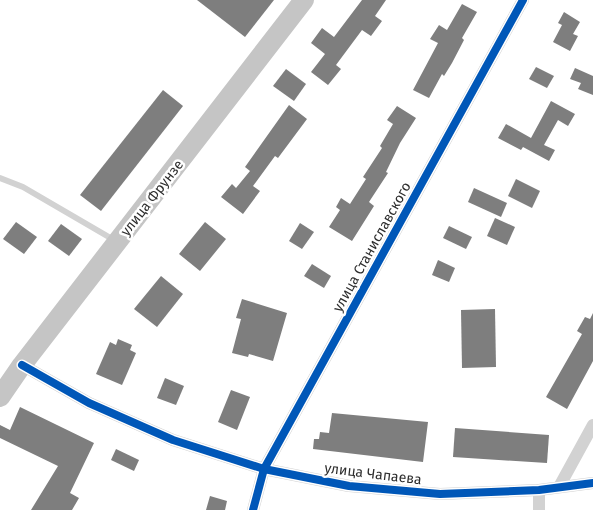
<svg xmlns="http://www.w3.org/2000/svg" width="593" height="510" font-family="'Fira Sans',sans-serif">
	<style>
		.building { fill: #7e7e7e }
		.lines { fill: none; stroke-linecap: round; stroke-linejoin: round }
		.lane { stroke: #d2d2d2; stroke-width: 6 }
		.street { stroke: #d2d2d2; stroke-width: 12 }
		.primary { stroke: #c5c5c5; stroke-width: 20 }
		.cycleway-casing { stroke: #fff; stroke-width: 11 }
		.cycleway { stroke: #0057b8; stroke-width: 8 }
		.labels { text-anchor: middle; dominant-baseline: central; stroke-width: 5; stroke-linejoin: round; paint-order: stroke }
		.street-label { font-size: 14px; fill: #2d2d2d; stroke: #fff }
	</style>
	<rect width="100%" height="100%" fill="#fff"/>
	<g class="building">
		<polygon points="197,0 274,0 245,37"/>
		<polygon points="362,0 386,0 375,16 382,21 371,36 362,30 336,65 341,69 328,85 311,72 325,54 311,43 322,28 334,37"/>
		<polygon points="462,4 477,12 462,38 464,40 452,63 444,76 442,74 429,98 413,90 438,43 430,39 439,25 447,30"/>
		<polygon points="564,12 580,22 573,34 578,36 570,51 553,42 562,25 558,23"/>
		<polygon points="536,67 554,76 547,88 529,79"/>
		<polygon points="575,68 593,76 593,95 578,89 581,83 570,79"/>
		<polygon points="286,69 306,84 294,101 273,86"/>
		<polygon points="163,90 183,106 101,211 80,195"/>
		<polygon points="551,101 575,114 568,126 558,120 544,145 555,150 549,161 523,147 521,150 498,138 506,124 531,138"/>
		<polygon points="289,105 307,119 278,158 275,156 253,186 260,191 243,214 221,197 232,184 236,188 250,171 245,167"/>
		<polygon points="397,106 416,118 400,143 386,172 388,173 369,202 374,206 352,241 329,227 340,210 336,207 341,198 350,204 366,179 363,177 382,148 380,146 393,124 387,120"/>
		<polygon points="516,179 540,191 532,208 508,196"/>
		<polygon points="474,188 507,203 501,217 468,202"/>
		<polygon points="495,218 515,227 507,245 487,236"/>
		<polygon points="16,222 37,237 24,254 3,239"/>
		<polygon points="205,222 226,239 200,271 179,254"/>
		<polygon points="300,223 314,232 302,249 289,241"/>
		<polygon points="61,224 82,239 69,256 48,241"/>
		<polygon points="449,226 472,237 466,249 443,238"/>
		<polygon points="438,260 455,268 449,282 432,275"/>
		<polygon points="312,264 331,276 324,288 304,276"/>
		<polygon points="161,276 183,294 157,327 134,309"/>
		<polygon points="242,299 287,313 273,361 249,354 248,357 232,353 241,319 236,318"/>
		<polygon points="495,309 496,367 462,368 461,310"/>
		<polygon points="593,313 593,361 567,409 546,397 582,334 577,331 585,317 590,319"/>
		<polygon points="118,339 132,345 130,350 136,353 122,385 96,374 110,342 116,345"/>
		<polygon points="165,378 184,386 176,405 157,398"/>
		<polygon points="231,390 250,397 237,430 218,422"/>
		<polygon points="20,407 94,443 70,493 79,498 72,510 31,510 58,466 0,438 0,425 10,430"/>
		<polygon points="332,413 428,422 423,462 313,449 314,439 319,439 320,432 329,433"/>
		<polygon points="455,428 549,435 547,463 453,457"/>
		<polygon points="116,449 139,460 134,471 111,460"/>
		<polygon points="210,496 227,501 225,510 206,510"/>
	</g>
	<g class="lines">
		<polyline class="lane" points="0,178 23,187 114,240"/>
		<g class="street">
			<polyline points="22,365 89,403 173,440 264,469 349,486 440,494 539,490 593,483"/>
			<polyline points="559,487 593,425"/>
			<polyline points="539,490 539,510"/>
			<polyline points="253,510 264,469 523,0"/>
		</g>
		<polyline class="primary" points="0,397 22,365 304,0"/>
		<g class="cycleway-casing">
			<g id="cycleway">
				<polyline points="22,365 89,403 173,440 264,469 349,486 440,494 539,490 593,483"/>
				<polyline points="253,510 264,469 523,0"/>
			</g>
		</g>
		<use href="#cycleway" class="cycleway"/>
	</g>
	<g class="labels">
		<g class="street-label">
			<text transform="translate(152 198) rotate(-52)">улица Фрунзе</text>
			<text transform="translate(372 247) rotate(-61)">улица Станиславского</text>
			<text transform="translate(373 474) rotate(7)">улица Чапаева</text>
		</g>
	</g>
</svg>
